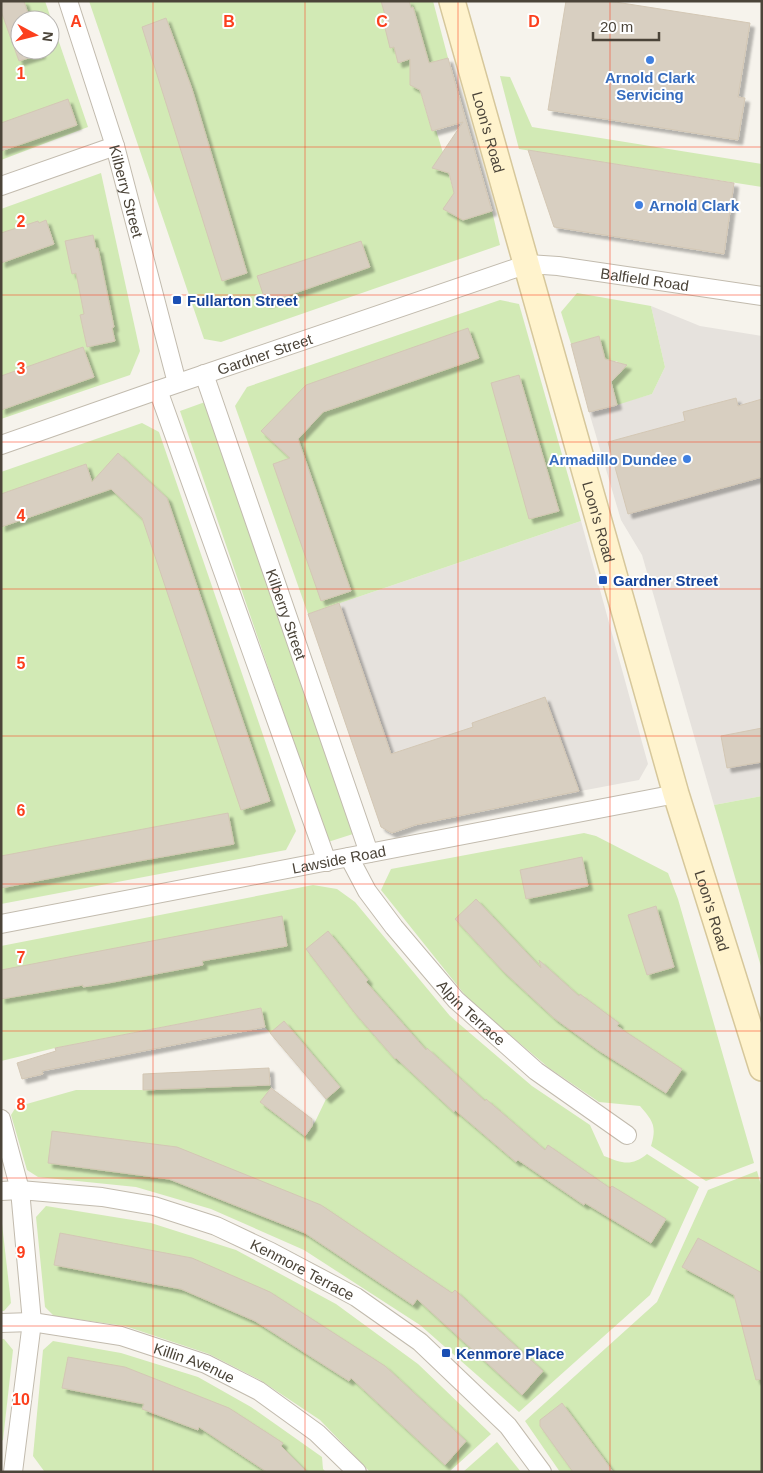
<svg xmlns="http://www.w3.org/2000/svg" width="763" height="1473" font-family="Arial,sans-serif">
	<style>
		.industrial { fill: #e6e2dd }
		.green { fill: #d2eab5; fill-rule: evenodd }
		.building { fill: #d8cfc1; stroke: #d3c7b4; filter: url(#shadow) }
		.lines { fill: none; stroke-linecap: round; stroke-linejoin: round }
		.street-casing { stroke: #c2bbae; stroke-width: 20 }
		.secondary-casing { stroke: #d6c79b; stroke-width: 28 }
		.street { stroke: #fff; stroke-width: 18 }
		.secondary { stroke: #fff3cd; stroke-width: 25 }
		.grid { fill: none; stroke: #fc3f1d; stroke-width: 1; stroke-opacity: 0.55 }
		.shop-dot { fill: #3f7fe0; stroke: #fff; stroke-width: 2 }
		.transit-dot { fill: #1a4fb4; stroke: #fff; stroke-width: 2 }
		.labels { text-anchor: middle; dominant-baseline: central; stroke-width: 4; stroke-linejoin: round; paint-order: stroke }
		.shop-label { font-size: 15px; font-weight: bold; fill: #366cbe; stroke: #fff }
		.street-label { font-size: 15px; fill: #4b4439; stroke: #fff }
		.transit-label { font-size: 15px; font-weight: bold; fill: #164399; stroke: #fff; text-anchor: start }
		.grid-label { font-size: 16px; text-anchor: middle; font-weight: bold; fill: #fc3f1d; stroke: #fff; stroke-width: 4; stroke-linejoin: round; paint-order: stroke }
	</style>
	<defs>
		<filter id="shadow"><feDropShadow dx="4.5" dy="4.5" stdDeviation="1" flood-color="#0004"/></filter>
	</defs>
	<rect width="100%" height="100%" fill="#f6f3ec"/>
	<g class="industrial">
		<polygon points="651,306 700,326 762,336 762,796 714,805 642,555 621,520 589,412 652,394 665,367"/>
		<polygon points="581,521 648,764 639,780 502,806 415,825 392,833 381,827 308,614"/>
	</g>
	<g class="green">
		<path d="M1,1H45L88,127L1,160ZM20,20H50V50H20Z"/>
		<polygon points="89,1 433,1 448,58 418,67 410,83 414,87 423,85 421,94 432,131 436,130 445,159 437,161 435,167 440,170 447,168 456,200 448,202 446,208 463,220 492,211 500,245 221,342 204,339"/>
		<polygon points="500,76 510,77 532,127 762,164 762,187 519,149"/>
		<polygon points="101,173 140,351 130,375 1,419 1,209"/>
		<polygon points="577,293 651,306 665,367 652,394 617,405 610,376 619,374 622,371 620,363 616,361 606,364 599,336 571,344 561,312"/>
		<polygon points="500,300 519,304 581,521 308,614 235,406 247,387"/>
		<polygon points="205,402 353,834 328,842 180,411"/>
		<polygon points="142,423 159,432 296,831 286,850 1,904 1,472"/>
		<polygon points="762,796 762,970 714,805"/>
		<path d="M584,833L596,836L668,873L678,899L754,1163L706,1181L651,1146C657,1126 653,1121 640,1106L599,1102L549,1068L469,1000L381,890L391,869Z"/>
		<path d="M313,885L337,889L355,902L450,1016L532,1086L590,1125L604,1156C622,1163 631,1167 647,1154L699,1187L650,1295L519,1412L420,1325L304,1250L211,1209L136,1187L38,1177L27,1170L11,1115L16,1107L76,1090H143L270,1085L271,1088L261,1102L305,1136L315,1122L326,1099L340,1087L284,1022L270,1033L265,1027L261,1008L55,1048L1,1061V946Z"/>
		<polygon points="757,1171 762,1189 762,1472 560,1472 525,1421 657,1302 708,1190"/>
		<polygon points="46,1206 151,1223 236,1250 336,1304 418,1364 491,1434 449,1472 370,1472 320,1420 260,1380 209,1354 125,1326 54,1316 45,1307 36,1217"/>
		<polygon points="1,1215 11,1303 4,1311 1,1311"/>
		<polygon points="1,1339 4,1339 13,1350 3,1440 1,1441"/>
		<polygon points="53,1341 121,1353 198,1377 251,1407 322,1457 323,1469 326,1472 44,1471 33,1456 43,1350"/>
		<polygon points="497,1442 521,1472 463,1472"/>
	</g>
	<g class="building">
		<polygon points="1,1 24,1 30,20 20,20 20,50 40,50 41,54 19,61 1,11"/>
		<polygon points="381,1 409,1 411,8 413,7 429,63 448,58 492,211 463,220 443,209 454,193 449,173 432,168 463,122 432,131 420,90 410,85 410,59 398,63 394,47 390,48 382,16 385,15"/>
		<polygon points="566,1 609,1 750,23 738,97 745,98 738,140 548,110"/>
		<polygon points="166,18 192,89 247,273 222,281 142,27"/>
		<polygon points="68,99 77,125 1,151 1,123"/>
		<polygon points="528,150 734,183 724,254 554,227"/>
		<polygon points="46,220 54,244 1,263 1,233 38,221 39,223"/>
		<polygon points="93,235 96,249 98,248 114,327 112,328 115,341 87,347 80,315 84,314 76,273 72,274 65,241"/>
		<polygon points="361,241 370,267 266,303 257,276"/>
		<polygon points="468,328 479,358 323,412 298,439 351,591 321,601 273,464 290,458 261,431 306,385"/>
		<polygon points="599,336 605,359 627,365 611,382 617,405 589,412 571,344"/>
		<polygon points="83,347 94,377 1,410 1,376"/>
		<polygon points="519,375 559,511 529,519 491,383"/>
		<polygon points="736,398 738,406 762,399 762,477 628,514 608,442 685,421 683,412"/>
		<polygon points="118,453 167,498 270,801 241,810 142,518 111,489 1,527 1,494 86,464 92,482"/>
		<polygon points="339,603 391,754 473,727 472,723 545,697 579,791 415,825 392,833 381,827 308,614"/>
		<polygon points="762,728 762,762 727,768 721,736"/>
		<polygon points="228,813 234,844 139,861 1,888 1,856"/>
		<polygon points="582,857 588,886 526,899 520,870"/>
		<polygon points="476,899 541,968 539,960 579,996 580,994 619,1023 617,1026 682,1069 666,1093 598,1050 554,1018 503,971 455,919"/>
		<polygon points="656,906 674,967 647,975 628,915"/>
		<polygon points="282,916 287,946 202,961 203,965 108,983 83,987 83,985 1,999 1,970"/>
		<polygon points="328,931 368,980 366,982 426,1050 427,1048 485,1101 486,1099 545,1150 548,1145 610,1188 612,1186 666,1219 651,1243 585,1203 584,1205 518,1160 516,1162 455,1110 454,1112 396,1058 395,1059 354,1012 306,949"/>
		<polygon points="261,1008 265,1027 42,1071 43,1074 22,1079 17,1063 56,1051 55,1048"/>
		<polygon points="284,1021 340,1087 326,1099 270,1033"/>
		<polygon points="269,1068 270,1085 143,1090 143,1074"/>
		<polygon points="271,1088 312,1119 312,1126 305,1136 260,1102"/>
		<polygon points="52,1131 177,1147 321,1205 452,1293 455,1290 543,1371 522,1395 417,1299 413,1305 305,1233 169,1179 48,1163"/>
		<polygon points="60,1233 192,1258 270,1292 385,1366 466,1441 445,1465 351,1378 349,1381 255,1321 181,1289 54,1265"/>
		<polygon points="698,1238 762,1273 762,1379 756,1380 734,1295 682,1267"/>
		<polygon points="68,1357 125,1367 229,1408 283,1443 281,1446 307,1472 267,1472 199,1427 198,1430 142,1409 144,1404 62,1388"/>
		<polygon points="562,1403 603,1458 613,1472 573,1472 540,1426 540,1420"/>
	</g>
	<g class="lines">
		<g class="street-casing">
			<g id="street">
				<path id="s1" d="M68,1L115,146L177,383"/>
				<polyline points="1,186 115,146"/>
				<path id="s2" d="M204,374L369,853"/>
				<polyline points="158,390 327,862"/>
				<path id="s3" d="M1,445L158,390L528,264L558,266L762,296"/>
				<path id="s4" d="M349,857L367,891L394,927L456,1000L536,1071L627,1135"/>
				<path id="s5" d="M1,924L676,794"/>
				<polyline points="1,1119 20,1190 32,1322 13,1472"/>
				<path id="s6" d="M1,1191L20,1190L102,1197L154,1206L216,1226L271,1252L356,1297L420,1342L508,1426L542,1472"/>
				<path id="s7" d="M1,1323L32,1322L121,1336L206,1364L259,1391L317,1433L357,1472"/>
			</g>
		</g>
		<g class="secondary-casing">
			<g id="secondary">
				<path id="s8" d="M452,1L676,794L762,1068"/>
			</g>
		</g>
		<use href="#street" class="street"/>
		<use href="#secondary" class="secondary"/>
	</g>
	<path class="grid" d="M153,1V1472M305,1V1472M458,1V1472M610,1V1472M1,147H762M1,295H762M1,442H762M1,589H762M1,736H762M1,884H762M1,1031H762M1,1178H762M1,1326H762"/>
	<g class="shop-dot">
		<circle cx="650" cy="60" r="5"/>
		<circle cx="639" cy="205" r="5"/>
		<circle cx="687" cy="459" r="5"/>
	</g>
	<g class="transit-dot">
		<rect x="172" y="295" width="10" height="10" rx="2.5"/>
		<rect x="598" y="575" width="10" height="10" rx="2.5"/>
		<rect x="441" y="1348" width="10" height="10" rx="2.5"/>
	</g>
	<g class="labels">
		<g class="shop-label">
			<text x="650" y="77">Arnold Clark<tspan x="650" dy="17">Servicing</tspan></text>
			<text x="649" y="205" text-anchor="start">Arnold Clark</text>
			<text x="677" y="459" text-anchor="end">Armadillo Dundee</text>
		</g>
		<g class="street-label">
			<text stroke="none"><textPath href="#s8" startOffset="136">Loon's Road</textPath></text>
			<text stroke="none"><textPath href="#s1" startOffset="199">Kilberry Street</textPath></text>
			<text stroke="none"><textPath href="#s3" startOffset="675">Balfield Road</textPath></text>
			<text stroke="none"><textPath href="#s3" startOffset="279">Gardner Street</textPath></text>
			<text stroke="none"><textPath href="#s8" startOffset="541">Loon's Road</textPath></text>
			<text stroke="none"><textPath href="#s2" startOffset="254">Kilberry Street</textPath></text>
			<text stroke="none"><textPath href="#s5" startOffset="344">Lawside Road</textPath></text>
			<text stroke="none"><textPath href="#s8" startOffset="946">Loon's Road</textPath></text>
			<text stroke="none"><textPath href="#s4" startOffset="199">Alpin Terrace</textPath></text>
			<text stroke="none"><textPath href="#s6" startOffset="316">Kenmore Terrace</textPath></text>
			<text stroke="none"><textPath href="#s7" startOffset="199">Killin Avenue</textPath></text>
		</g>
		<g class="transit-label">
			<text x="187" y="300">Fullarton Street</text>
			<text x="613" y="580">Gardner Street</text>
			<text x="456" y="1353">Kenmore Place</text>
		</g>
	</g>
	<g class="grid-label">
		<text x="76" y="27">A</text>
		<text x="229" y="27">B</text>
		<text x="382" y="27">C</text>
		<text x="534" y="27">D</text>
		<text x="21" y="79">1</text>
		<text x="21" y="227">2</text>
		<text x="21" y="374">3</text>
		<text x="21" y="521">4</text>
		<text x="21" y="669">5</text>
		<text x="21" y="816">6</text>
		<text x="21" y="963">7</text>
		<text x="21" y="1110">8</text>
		<text x="21" y="1258">9</text>
		<text x="21" y="1405">10</text>
	</g>
	<rect width="763" height="1473" fill="none" stroke="#4b4439" stroke-width="5"/>
	<g transform="translate(35 35) rotate(97)"><circle r="24" fill="#ffffff" stroke="#b7b4b0"/>
	<path d="M0-4L9 19L0 12L-9 19Z" fill="#fc3f1d"/>
	<text y="-8" font-size="14" font-weight="bold" text-anchor="middle" fill="#4b4439">N</text>
	</g>
	<path d="M593 32v8h66v-8" fill="none" stroke="#4b4439" stroke-width="2.5"/>
	<text x="600" y="32" font-size="15" fill="#4b4439" stroke="#ffffff" stroke-width="4" paint-order="stroke">20 m</text>
</svg>
